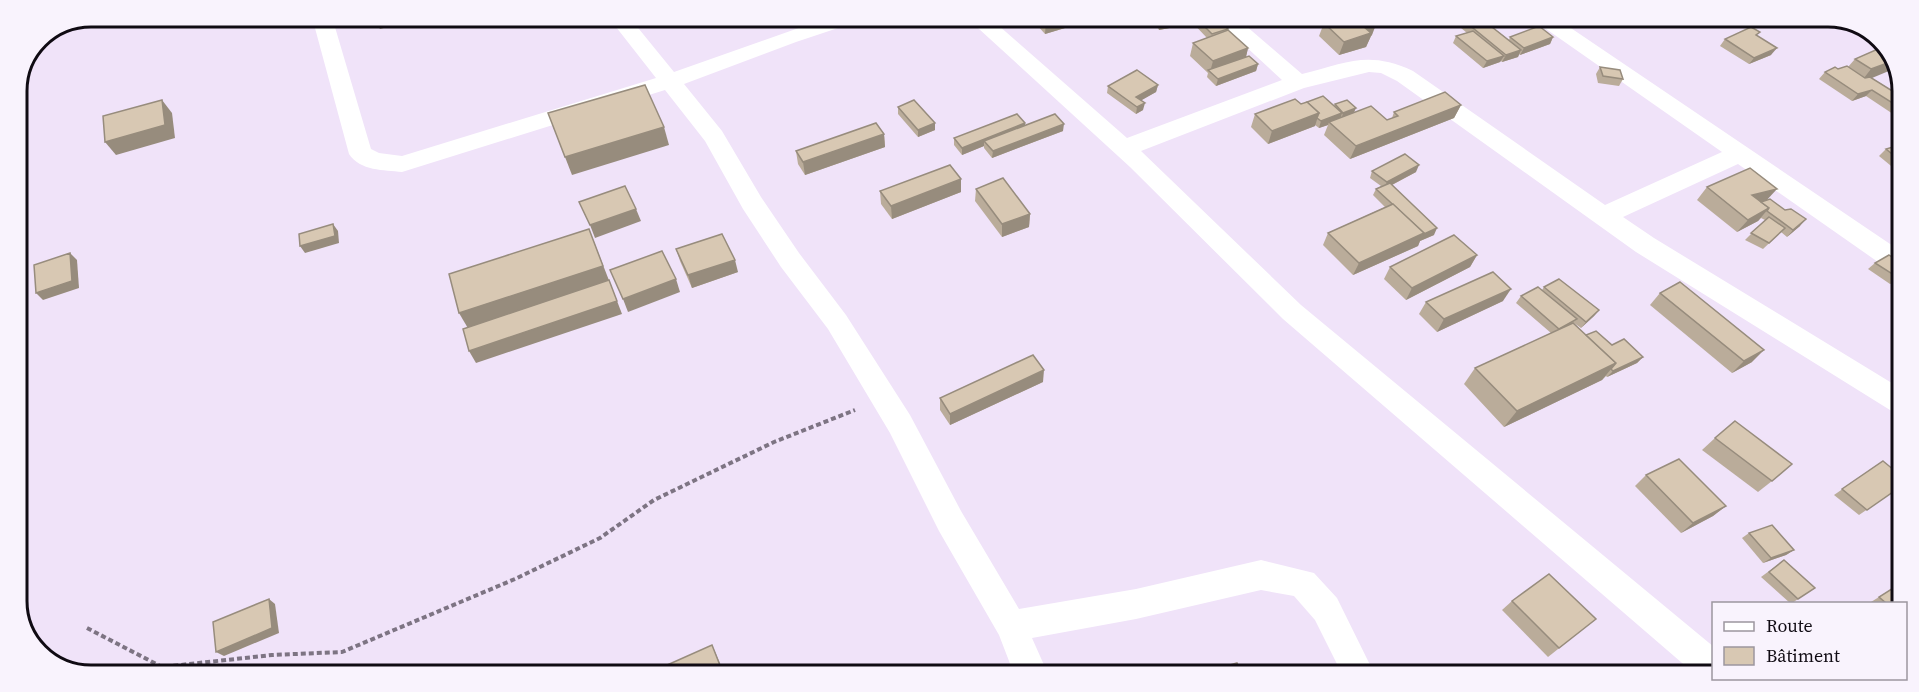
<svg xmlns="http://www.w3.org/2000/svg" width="1919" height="692" font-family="'Source Serif 4',serif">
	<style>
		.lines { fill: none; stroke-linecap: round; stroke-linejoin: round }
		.path { stroke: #7d7483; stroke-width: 4; stroke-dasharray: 5 3; stroke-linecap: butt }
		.minor { fill: #fff; fill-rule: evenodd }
		.wall { fill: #baac9a }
		.shaded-wall { fill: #978c7d }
		.building { fill: #d8c8b3; stroke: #978c7d; stroke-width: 1.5 }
		.rim { fill: none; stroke: #100b13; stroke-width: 3 }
	</style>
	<rect width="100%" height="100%" fill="#f0e3f9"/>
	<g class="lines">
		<polyline class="path" points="87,628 162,667 272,655 342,652 515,579 600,538 654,500 774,442 855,410"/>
		<g class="minor">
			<path d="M312,17H332L371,149L379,153L402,156L656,78L609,18H630L674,72L827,18H859L856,22L796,42L684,84L722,131L761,197L799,253L846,315L910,415L961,511L1019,609L1136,589L1261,560L1314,573L1337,598L1375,675L1342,674L1315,620L1294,596L1261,590L1136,619L1032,638L1048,674H1014L999,635L939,531L890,433L828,329L781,267L743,209L705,141L665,90L402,172C384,170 360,171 349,154Z"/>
			<path d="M967,18H990L1127,138L1282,80L1216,19H1238L1302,74C1347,63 1368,50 1413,71L1605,205L1722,152L1539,24L1536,20H1559L1896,248L1900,255L1896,262L1887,264L1878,262L1738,164L1623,217L1654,238L1900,388V414L1890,410L1636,252L1397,81L1381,73L1369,72L1304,88L1141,151L1301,305L1714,647V675H1696L1283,319L1130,167Z"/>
		</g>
	</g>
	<g class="wall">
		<polygon points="1037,19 1095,19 1045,34 1037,25"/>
		<polygon points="1152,19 1187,19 1185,25 1159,30"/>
		<polygon points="1189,19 1218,19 1228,30 1248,48 1246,57 1258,64 1256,71 1216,86 1207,77 1208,73 1190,56 1193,43 1207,38"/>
		<polygon points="1455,19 1483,20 1509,40 1510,37 1553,37 1550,44 1520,55 1519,54 1518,57 1502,62 1501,61 1500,62 1483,68 1453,43 1456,36 1467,33 1454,22"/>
		<polygon points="1324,23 1372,35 1371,36 1366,47 1339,55 1319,36"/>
		<polygon points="1725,39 1771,55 1749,64 1720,46"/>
		<polygon points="1887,45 1872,78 1902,97 1902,120 1866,96 1852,101 1819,79 1825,72 1848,67 1855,59"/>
		<polygon points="1600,67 1623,79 1619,86 1598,83 1596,74"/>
		<polygon points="1158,85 1156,92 1141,100 1143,110 1136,114 1107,93 1108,86"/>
		<polygon points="1301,104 1334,106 1335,104 1354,112 1387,120 1392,118 1394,112 1461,105 1454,118 1350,159 1324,135 1328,125 1319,128 1315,125 1315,126 1268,144 1251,127 1255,114"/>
		<polygon points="898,107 935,123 935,130 918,137 898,114"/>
		<polygon points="1025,126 1063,131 992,158 984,148 984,146 962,155 954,145 954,138"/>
		<polygon points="884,134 885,147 805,175 798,164 796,151"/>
		<polygon points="1886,149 1902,151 1902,168 1896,170 1879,156"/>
		<polygon points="1372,171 1416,172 1392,185 1434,235 1420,241 1418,246 1353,275 1323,245 1328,233 1385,207 1373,195 1376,189 1381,186 1370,178"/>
		<polygon points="961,179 961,192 892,219 881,204 880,191"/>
		<polygon points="1707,187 1767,200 1800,226 1787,237 1781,232 1763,249 1745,240 1765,220 1761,218 1758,221 1737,232 1697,200"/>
		<polygon points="976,189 1030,214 1029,227 1002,237 975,201"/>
		<polygon points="676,249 738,272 692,288 680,261"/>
		<polygon points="1477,255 1470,267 1406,300 1384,279 1390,267"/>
		<polygon points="1875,263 1901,263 1901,277 1890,284 1868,269"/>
		<polygon points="1901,283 1901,294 1894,290"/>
		<polygon points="1544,287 1599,310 1594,316 1581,328 1574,323 1586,335 1643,357 1637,363 1607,377 1606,376 1602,380 1504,427 1464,384 1475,368 1551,333 1516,303 1521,296 1542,290"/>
		<polygon points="1660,293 1752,362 1732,373 1650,305"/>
		<polygon points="1503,301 1437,332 1419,314 1426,302"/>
		<polygon points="1043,382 950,425 940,410 940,398"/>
		<polygon points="1715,438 1772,481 1758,492 1702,450"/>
		<polygon points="1883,461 1900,487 1859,515 1834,495"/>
		<polygon points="1646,475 1726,506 1713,516 1681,533 1635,486"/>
		<polygon points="1749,533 1794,550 1786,555 1763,563 1742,538"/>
		<polygon points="1784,560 1815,588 1792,603 1790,603 1761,577"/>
		<polygon points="1898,585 1899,603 1872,603 1871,602"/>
		<polygon points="1512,601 1596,619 1548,657 1502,610"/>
	</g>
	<g class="shaded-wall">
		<polygon points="396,17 409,17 410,21 380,29 376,23"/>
		<polygon points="417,17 430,17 419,20"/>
		<polygon points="1055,19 1095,19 1045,34 1046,21"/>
		<polygon points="1126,19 1139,19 1126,23"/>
		<polygon points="1187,19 1185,25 1159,30 1160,23"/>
		<polygon points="1377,22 1372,35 1371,36 1366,47 1339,55 1344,42 1363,26"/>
		<polygon points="1553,37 1550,44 1520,55 1524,48"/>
		<polygon points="1248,48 1245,61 1210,72 1213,61"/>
		<polygon points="1777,48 1771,55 1749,64 1754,58"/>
		<polygon points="1521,50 1518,57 1502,62 1506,55"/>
		<polygon points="1504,56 1500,62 1483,68 1487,61"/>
		<polygon points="1893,61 1896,68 1860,83 1871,69"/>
		<polygon points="1258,64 1256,71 1216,86 1218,79"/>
		<polygon points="1158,85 1156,92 1135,104 1136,97"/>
		<polygon points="1872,90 1866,96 1852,101 1858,94"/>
		<polygon points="162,100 172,113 175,138 116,155 105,142"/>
		<polygon points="1145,103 1143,110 1136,114 1137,107"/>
		<polygon points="1461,105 1454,118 1350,159 1356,146"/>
		<polygon points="1356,108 1353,115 1341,120 1343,113"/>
		<polygon points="1319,113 1315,126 1268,144 1272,131"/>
		<polygon points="1342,113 1340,120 1329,122 1328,125 1319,128 1321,121"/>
		<polygon points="935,123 935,130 918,137 918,130"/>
		<polygon points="1025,123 1025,130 984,141 984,146 962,155 962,148"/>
		<polygon points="1064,124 1063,131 992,158 993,151"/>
		<polygon points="664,127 669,145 572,175 565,157"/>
		<polygon points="884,134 885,147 805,175 803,162"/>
		<polygon points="1902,164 1902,168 1896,170"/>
		<polygon points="1419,165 1416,172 1384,189 1387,182"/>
		<polygon points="961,179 961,192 892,219 891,206"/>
		<polygon points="1777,189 1765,202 1741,208 1752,195"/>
		<polygon points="1769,208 1758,221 1737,232 1748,220"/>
		<polygon points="636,209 641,221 595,238 590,225"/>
		<polygon points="1030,214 1029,227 1002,237 1002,224"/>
		<polygon points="1806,219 1800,226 1787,237 1793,230"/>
		<polygon points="333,224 338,231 339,243 305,253 300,246"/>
		<polygon points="1437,228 1434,235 1420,241 1418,246 1353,275 1359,263 1424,233"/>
		<polygon points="589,229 610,283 469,330 459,313"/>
		<polygon points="70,253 77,260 79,288 43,300 36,293"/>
		<polygon points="1477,255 1470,267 1406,300 1412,288"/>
		<polygon points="735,260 738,272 692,288 688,275"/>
		<polygon points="1901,275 1901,277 1890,284 1897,277"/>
		<polygon points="676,279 680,292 628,312 623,299"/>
		<polygon points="609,280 622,314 476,363 469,351"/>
		<polygon points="1511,289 1503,301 1437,332 1444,319"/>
		<polygon points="1599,310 1594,316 1581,328 1586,322"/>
		<polygon points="1764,350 1752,362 1732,373 1744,361"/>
		<polygon points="1643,357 1637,363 1607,377 1613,371"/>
		<polygon points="1616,363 1602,380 1504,427 1517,411"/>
		<polygon points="1044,370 1043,382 950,425 950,414"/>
		<polygon points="1726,506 1713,516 1681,533 1693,523"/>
		<polygon points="1794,550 1786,555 1763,563 1771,558"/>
		<polygon points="269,599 275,604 279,633 224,656 216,652"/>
		<polygon points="712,645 716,654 724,673 723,673"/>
	</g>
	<g class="building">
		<polygon points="375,17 396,17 376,23"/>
		<polygon points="1044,19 1055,19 1046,21"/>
		<polygon points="1158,19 1185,19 1160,23"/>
		<polygon points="1197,19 1218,19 1228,29 1212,34"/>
		<polygon points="1337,19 1375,19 1377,22 1363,26 1371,33 1344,42 1324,23"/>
		<polygon points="1462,19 1483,20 1521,50 1506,55"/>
		<polygon points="1539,26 1553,37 1524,48 1510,37"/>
		<polygon points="1751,27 1760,32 1756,35 1777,48 1754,58 1725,39"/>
		<polygon points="1228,30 1248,48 1213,61 1193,43"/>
		<polygon points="1473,31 1504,56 1487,61 1456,36"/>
		<polygon points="1887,45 1893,61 1871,69 1855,59"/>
		<polygon points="1249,56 1258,64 1218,79 1208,70"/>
		<polygon points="1847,66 1865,78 1870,77 1902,97 1902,109 1872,90 1858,94 1825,72 1835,67 1838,69"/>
		<polygon points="1600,67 1620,70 1623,79 1603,76"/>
		<polygon points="1137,70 1158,85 1136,97 1145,103 1137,107 1108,86"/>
		<polygon points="645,85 664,127 565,157 548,113"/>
		<polygon points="1445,92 1461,105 1356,146 1329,122 1371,106 1387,120 1398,116 1394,112"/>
		<polygon points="1323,96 1342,113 1321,121 1317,118 1319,113 1307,102"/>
		<polygon points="1295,99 1301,104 1307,102 1319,113 1272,131 1255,114"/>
		<polygon points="162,100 165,125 105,142 103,116"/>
		<polygon points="914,100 935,123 918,130 898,107"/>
		<polygon points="1347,100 1356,108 1343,113 1335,104"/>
		<polygon points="1017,114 1025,123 962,148 954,138"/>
		<polygon points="1055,114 1064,124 993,151 984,141"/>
		<polygon points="876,123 884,134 803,162 796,151"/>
		<polygon points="1896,146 1902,151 1902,162 1886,149"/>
		<polygon points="1405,154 1419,165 1387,182 1372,171"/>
		<polygon points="950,165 961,179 891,206 880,191"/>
		<polygon points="1750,168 1777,189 1752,195 1769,208 1748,220 1707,187"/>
		<polygon points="1003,178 1030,214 1002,224 976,189"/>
		<polygon points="1390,183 1437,228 1424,234 1424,233 1376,189"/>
		<polygon points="625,186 636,209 590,225 579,202"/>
		<polygon points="1770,199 1785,210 1791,209 1806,219 1793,230 1767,211 1769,208 1761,202"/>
		<polygon points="1393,204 1424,233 1359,263 1328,233"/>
		<polygon points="1769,217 1785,228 1769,243 1751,233"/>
		<polygon points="333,224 335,236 300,246 299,234"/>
		<polygon points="589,229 603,266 459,313 449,274"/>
		<polygon points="722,234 735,260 688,275 676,249"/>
		<polygon points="1454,235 1477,255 1412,288 1390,267"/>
		<polygon points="662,251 676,279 623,299 610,270"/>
		<polygon points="70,253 72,281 36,293 34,265"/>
		<polygon points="1889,255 1901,263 1901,275 1897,277 1875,263"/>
		<polygon points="1493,272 1511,289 1444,319 1426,302"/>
		<polygon points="1559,279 1599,310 1586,322 1544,287"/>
		<polygon points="609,280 617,301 469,351 463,329"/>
		<polygon points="1680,282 1764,350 1744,361 1660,293"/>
		<polygon points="1538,287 1577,319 1559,329 1521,296"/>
		<polygon points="1573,323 1616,363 1517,411 1475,368"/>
		<polygon points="1596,331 1612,345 1624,339 1643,357 1613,371 1611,369 1616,363 1586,335"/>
		<polygon points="1033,355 1044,370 950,414 940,398"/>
		<polygon points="1735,421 1792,464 1772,481 1715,438"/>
		<polygon points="1679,459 1726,506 1693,523 1646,475"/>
		<polygon points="1883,461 1900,475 1900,487 1867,510 1842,489"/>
		<polygon points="1772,525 1794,550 1771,558 1749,533"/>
		<polygon points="1784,560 1815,588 1798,599 1769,572"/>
		<polygon points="1549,574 1596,619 1559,648 1512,601"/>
		<polygon points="1898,585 1899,586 1899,603 1886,603 1879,597"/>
		<polygon points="269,599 272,628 216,652 213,622"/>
		<polygon points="712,645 723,673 657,673 656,670"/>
		<polygon points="1237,663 1242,674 1200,674"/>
	</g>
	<path d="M0 0H1919V692H0ZM91 27H1828A64 64 0 0 1 1892 91V601A64 64 0 0 1 1828 665H91A64 64 0 0 1 27 601V91A64 64 0 0 1 91 27Z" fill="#f9f3fd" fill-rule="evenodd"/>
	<path class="rim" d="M91 27H1828A64 64 0 0 1 1892 91V601A64 64 0 0 1 1828 665H91A64 64 0 0 1 27 601V91A64 64 0 0 1 91 27Z"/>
	<rect x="1712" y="602" width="195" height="78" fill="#f9f3fd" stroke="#9c969f" stroke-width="1.5"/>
	<rect x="1724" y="622" width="30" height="9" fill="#ffffff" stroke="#9c969f" stroke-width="1.5"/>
	<text x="1766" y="632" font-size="18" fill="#100b13">Route</text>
	<rect x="1724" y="647" width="30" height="18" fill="#d8c8b3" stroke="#9c969f" stroke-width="1.5"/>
	<text x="1766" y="662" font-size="18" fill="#100b13">Bâtiment</text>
</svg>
